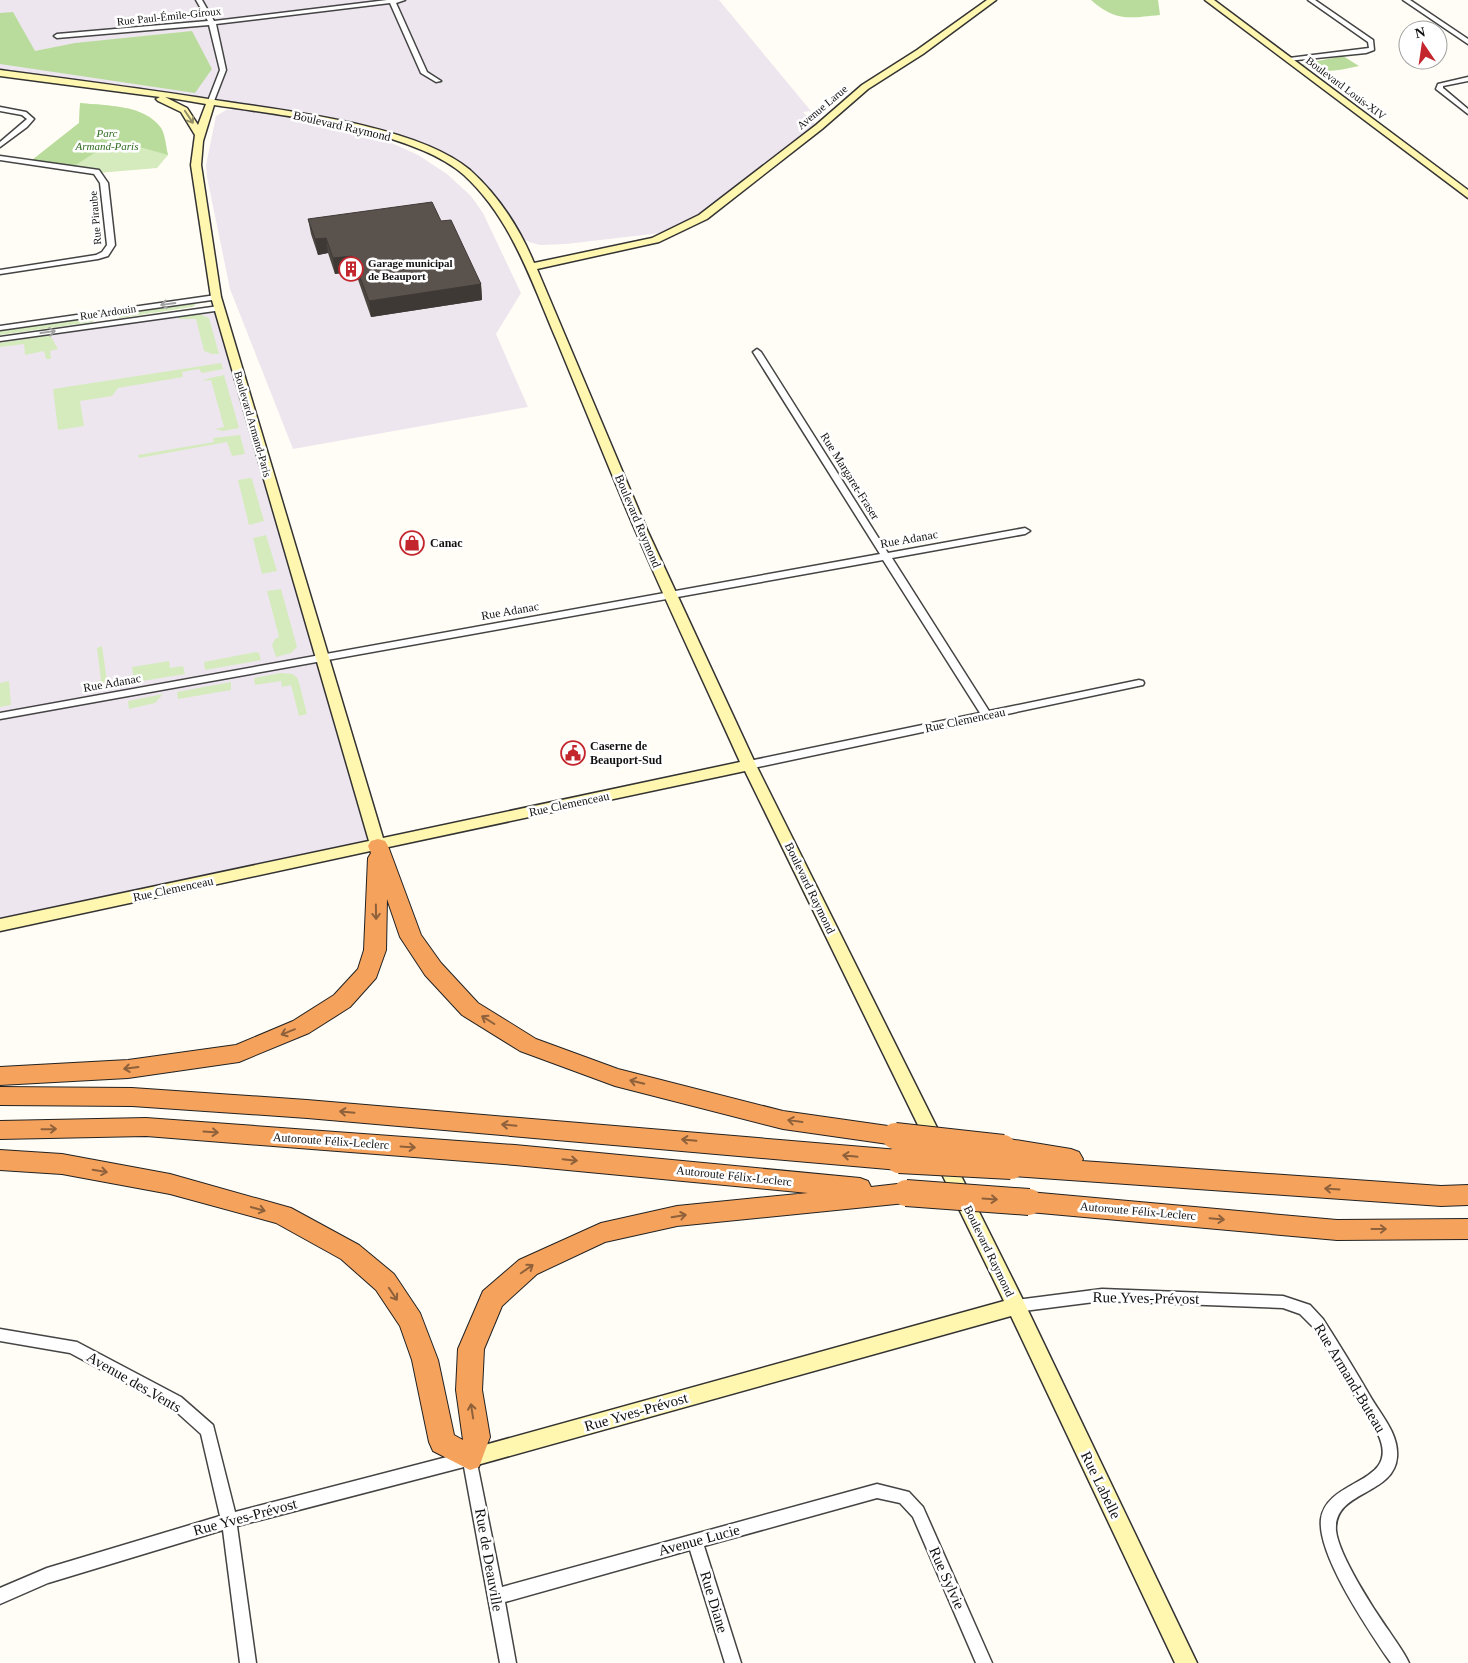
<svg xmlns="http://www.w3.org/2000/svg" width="1468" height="1663" font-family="'Times New Roman',serif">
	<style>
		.industrial { fill: #eee6ef }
		.green { fill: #d5ebbd }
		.forest { fill: #b9dc9c }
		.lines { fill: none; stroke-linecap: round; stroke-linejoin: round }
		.street-casing { stroke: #444; stroke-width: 3 }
		.secondary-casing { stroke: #333; stroke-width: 3 }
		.highway-casing { stroke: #222; stroke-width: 2 }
		.street { fill: #fff; fill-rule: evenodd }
		.secondary { fill: #fff6b0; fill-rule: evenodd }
		.highway { fill: #f5a25d; fill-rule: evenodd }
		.highway-bridge-casing { stroke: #222; stroke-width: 28; stroke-linecap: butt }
		.highway-bridge { stroke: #f5a25d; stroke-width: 26 }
		.wall { fill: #4d4742 }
		.shaded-wall { fill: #3f3936 }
		.building { fill: #5a524d; stroke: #3f3936 }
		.oneway { stroke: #948f68 }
		.oneway2 { stroke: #a0a0a0 }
		.oneway3 { stroke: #8e613b }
		.labels { text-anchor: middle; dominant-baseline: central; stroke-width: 5; stroke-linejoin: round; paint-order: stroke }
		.far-street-label { font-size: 11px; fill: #111; stroke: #fff }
		.far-park-label { font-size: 11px; font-style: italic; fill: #2f6b1f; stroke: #fff }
		.far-poi-label { font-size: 11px; font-weight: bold; fill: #111; stroke: #fff; text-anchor: start }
		.street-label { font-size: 12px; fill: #111; stroke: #fff }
		.poi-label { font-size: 12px; font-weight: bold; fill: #111; stroke: #fff; text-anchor: start }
		.near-street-label { font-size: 15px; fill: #111; stroke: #fff }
	</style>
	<rect width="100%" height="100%" fill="#fffdf5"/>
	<g class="industrial">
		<polygon points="0,0 719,0 811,111 803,112 819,127 703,217 669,232 566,244 540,245 529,242 515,235 466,172 427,148 319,119 0,73"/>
		<polygon points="236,109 257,111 366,135 394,144 418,155 447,174 471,196 483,213 521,293 496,334 528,407 293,449 230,289 207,177 206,165 216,116 226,110"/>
		<polygon points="219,308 378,846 0,925 0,339"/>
	</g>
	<g class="green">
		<path d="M80,103C106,106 144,104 161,128C165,134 166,147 168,155L157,168L98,173L30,162L79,123Z"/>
		<polygon points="192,303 196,305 192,307 120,318 116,316 120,314"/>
		<polygon points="195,314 202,315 209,318 219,354 212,354 204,351 196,319 179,319 179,317"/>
		<polygon points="91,318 94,319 93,322 0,335 0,331"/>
		<polygon points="50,335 58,349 50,351 51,359 46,359 44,351 25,355 24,344 0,347 0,343"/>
		<polygon points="221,363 223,369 202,373 199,369 182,372 183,377 118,388 112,396 80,401 84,426 58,430 53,389"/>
		<polygon points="224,375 239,428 223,431 215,429 224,427 211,380 203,381 206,379"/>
		<polygon points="240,435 245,454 232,456 227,442 139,458 138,455 214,442 213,438"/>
		<polygon points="250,478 252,479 264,521 249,525 238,480"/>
		<polygon points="266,535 277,571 262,574 253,538"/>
		<polygon points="281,589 297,647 291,653 276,657 272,645 275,639 279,637 267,591"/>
		<polygon points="102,646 108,688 92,690 92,683 101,680 97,648"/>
		<polygon points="256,652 259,653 261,660 205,670 204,662"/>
		<polygon points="169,661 170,668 183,666 185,674 130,683 129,676 133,675 132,667"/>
		<polygon points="280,673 293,674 298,679 307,714 299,716 291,685 282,687 281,681 255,685 254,678"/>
		<polygon points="9,681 11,705 0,707 0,683"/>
		<polygon points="231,682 231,690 178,699 177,692"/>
		<polygon points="163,694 155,703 129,709 128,701"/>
	</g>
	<g class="forest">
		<path d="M1091,0H1158L1160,15C1128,18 1116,22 1091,0Z"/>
		<polygon points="13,12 35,51 75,43 192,31 212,69 195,93 0,64 0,13"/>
		<path d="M1343,56L1359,66C1339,70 1320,76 1302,64Z"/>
		<path d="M80,103C106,106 144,104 161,128C165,134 166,147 168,155L115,140L74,166L32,160L79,123Z"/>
	</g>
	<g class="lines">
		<g class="street-casing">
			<g id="street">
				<polygon points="196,0 202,0 214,21 387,0 405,0 396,3 427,72 441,81 436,82 421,73 390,3 216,24 226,70 214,101 211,103 208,101 220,70 209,25 57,38 54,36 57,34 208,21"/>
				<polygon points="1308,0 1315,0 1373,40 1374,50 1366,53 1287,61 1287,59 1289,58 1369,48 1368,42"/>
				<polygon points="1403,0 1410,0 1468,39 1468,44"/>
				<polygon points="1468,77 1468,81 1443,86 1443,88 1468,109 1468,114 1436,89 1438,84"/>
				<polygon points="0,107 26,112 34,119 27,127 0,147 0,142 27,119 22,115 0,111"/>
				<polygon points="0,156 99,170 108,183 115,245 108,256 98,259 0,274 0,270 96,255 102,252 107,245 100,183 94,174 0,160"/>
				<polygon points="216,295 219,295 219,299 0,330 0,326"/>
				<polygon points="219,306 222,306 222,310 0,341 0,337"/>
				<polygon points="757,349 761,352 888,553 1025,528 1030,531 1025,534 892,558 989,711 1139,680 1143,681 1144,683 1143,685 749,769 745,768 744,765 749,761 980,713 883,560 0,719 0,713 880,554 753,352"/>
				<path d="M1102,1289L1283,1296L1310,1305L1323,1319C1339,1344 1355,1370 1370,1396C1381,1415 1399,1434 1397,1457C1394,1496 1333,1490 1336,1531C1339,1556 1374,1610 1389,1631C1396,1642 1404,1652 1409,1663H1391L1386,1656C1366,1626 1317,1554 1321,1519C1327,1477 1402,1485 1378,1434L1313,1327L1300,1314L1283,1308L1102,1301L1016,1312L1011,1310L1009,1306L1011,1302L1016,1300Z"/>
				<polygon points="0,1329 77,1342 181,1397 213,1425 235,1512 470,1451 475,1453 502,1587 877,1484 909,1492 923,1507 992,1663 976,1663 913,1517 900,1503 877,1498 704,1546 741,1663 725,1663 690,1550 505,1602 516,1663 500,1663 464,1467 237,1526 256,1663 240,1663 223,1530 48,1583 0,1604 0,1588 47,1568 220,1516 201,1434 171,1407 70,1353 0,1341"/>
			</g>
		</g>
		<g class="secondary-casing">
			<g id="secondary">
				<path d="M987,0H996L923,54L868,89L822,129L707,219L659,242L537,269L648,532L756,765L1023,1300L1197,1663H1175L1011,1316L470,1467L463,1465L460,1458L463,1451L470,1449L1004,1301L745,771L384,848L378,851L375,850L0,931V919L369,841L211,297L191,165L195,135L181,112L158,101L156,99L160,97L0,76V70C76,80 153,90 228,102C295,112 419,127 470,170C498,195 520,229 534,263L652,238L699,215L816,125L862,85L917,50ZM165,97L206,104L198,125L187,108ZM214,105C281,115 414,130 464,175C512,219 532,283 557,341C578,392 599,443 620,494C657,584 700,673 740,762L383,838L221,297L201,165L203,141Z"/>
				<polygon points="1205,0 1214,0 1468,190 1468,198"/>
			</g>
		</g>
		<g class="highway-casing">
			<g id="highway">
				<polygon points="378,839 385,841 388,846 421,935 441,963 478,1003 536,1039 618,1069 783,1111 895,1127 903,1129 907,1136 903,1143 895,1145 783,1129 615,1086 520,1051 462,1015 425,975 400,937 387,899 386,950 376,978 350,1007 309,1033 239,1062 128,1078 0,1085 0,1067 128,1060 236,1045 293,1021 334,995 358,969 364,950 368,858 371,853 368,846 371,841"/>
				<polygon points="0,1087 132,1088 307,1100 899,1150 907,1153 911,1160 907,1167 899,1170 307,1118 132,1106 0,1105"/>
				<polygon points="146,1118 515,1145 860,1178 868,1181 871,1187 906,1183 914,1186 918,1193 914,1200 906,1203 677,1226 605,1242 537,1274 502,1306 484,1349 482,1390 490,1437 479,1467 470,1470 433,1451 429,1442 412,1360 400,1326 376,1290 341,1259 276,1223 170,1194 62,1174 0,1170 0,1150 62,1154 170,1174 291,1208 359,1245 394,1274 420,1313 438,1360 454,1435 463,1440 456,1390 458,1349 483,1291 519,1260 601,1223 677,1206 808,1193 515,1165 146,1136 0,1139 0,1121"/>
				<polygon points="1003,1138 1071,1149 1079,1152 1083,1159 1082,1161 1441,1186 1468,1185 1468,1205 1441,1206 1011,1176 1003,1173 999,1166 1003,1159 1006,1158 995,1155 991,1148 995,1141"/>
				<polygon points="1029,1192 1337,1220 1468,1219 1468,1239 1337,1240 1029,1212 1021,1209 1017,1202 1021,1195"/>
			</g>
		</g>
		<use href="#street" class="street"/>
		<use href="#secondary" class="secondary"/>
		<use href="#highway" class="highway"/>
		<g class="highway-bridge-casing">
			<g id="highway-bridge">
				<polyline points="895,1136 1003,1148"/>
				<polyline points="899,1160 1011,1166"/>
				<polyline points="906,1193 1029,1202"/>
			</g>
		</g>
		<use href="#highway-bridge" class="highway-bridge"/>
	</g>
	<polygon class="wall" points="308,219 441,221 481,284 482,300 371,317 355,271 335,274 328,253 318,255 311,234"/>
	<g class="shaded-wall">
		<polygon points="326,238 328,253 318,255 315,239"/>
		<polygon points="352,256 355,271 335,274 333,258"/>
		<polygon points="481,284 482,300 371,317 369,301"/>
	</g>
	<polygon class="building" points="432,202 441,221 451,220 481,284 369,301 352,256 333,258 326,238 315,239 308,219"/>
	<defs><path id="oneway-shaft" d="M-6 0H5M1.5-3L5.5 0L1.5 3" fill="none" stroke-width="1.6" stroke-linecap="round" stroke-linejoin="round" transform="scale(1.25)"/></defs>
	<use class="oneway" href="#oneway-shaft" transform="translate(189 117) rotate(56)"/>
	<g class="oneway2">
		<use href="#oneway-shaft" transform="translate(168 304) rotate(172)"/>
		<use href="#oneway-shaft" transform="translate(48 332) rotate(-8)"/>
	</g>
	<g class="oneway3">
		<use href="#oneway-shaft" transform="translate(376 912) rotate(89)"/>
		<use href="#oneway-shaft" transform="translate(488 1020) rotate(-148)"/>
		<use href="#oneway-shaft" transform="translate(288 1032) rotate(158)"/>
		<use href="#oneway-shaft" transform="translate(131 1068) rotate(173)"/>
		<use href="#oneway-shaft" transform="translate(637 1082) rotate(-166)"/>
		<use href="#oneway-shaft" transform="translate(347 1112) rotate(-175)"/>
		<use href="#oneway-shaft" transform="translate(795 1121) rotate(-172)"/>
		<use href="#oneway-shaft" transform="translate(509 1125) rotate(-175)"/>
		<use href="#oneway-shaft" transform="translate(49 1129) rotate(-1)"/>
		<use href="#oneway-shaft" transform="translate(211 1132) rotate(4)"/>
		<use href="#oneway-shaft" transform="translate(689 1140) rotate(-175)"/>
		<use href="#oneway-shaft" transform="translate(408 1147) rotate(4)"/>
		<use href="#oneway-shaft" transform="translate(850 1156) rotate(-174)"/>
		<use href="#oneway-shaft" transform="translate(570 1160) rotate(6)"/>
		<use href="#oneway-shaft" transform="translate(100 1171) rotate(10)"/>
		<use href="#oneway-shaft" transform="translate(1332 1189) rotate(-176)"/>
		<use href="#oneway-shaft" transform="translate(990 1199) rotate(4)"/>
		<use href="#oneway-shaft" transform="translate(258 1209) rotate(16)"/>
		<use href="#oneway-shaft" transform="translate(679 1216) rotate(-9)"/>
		<use href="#oneway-shaft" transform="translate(1217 1219) rotate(5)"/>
		<use href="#oneway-shaft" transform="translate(1379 1229)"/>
		<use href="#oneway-shaft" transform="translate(527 1269) rotate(-35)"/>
		<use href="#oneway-shaft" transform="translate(393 1294) rotate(56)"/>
		<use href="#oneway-shaft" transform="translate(472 1411) rotate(-99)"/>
	</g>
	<defs>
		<g id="building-ring" transform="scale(1.25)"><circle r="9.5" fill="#fff" stroke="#c4262e" stroke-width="1.5"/><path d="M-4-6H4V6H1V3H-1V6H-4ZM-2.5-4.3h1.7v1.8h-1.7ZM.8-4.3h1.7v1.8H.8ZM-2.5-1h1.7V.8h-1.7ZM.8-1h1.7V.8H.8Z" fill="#c4262e"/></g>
		<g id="shop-ring" transform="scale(1.25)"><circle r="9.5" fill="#fff" stroke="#c4262e" stroke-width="1.5"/><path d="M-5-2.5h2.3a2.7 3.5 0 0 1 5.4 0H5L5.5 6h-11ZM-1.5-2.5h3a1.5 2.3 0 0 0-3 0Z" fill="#c4262e"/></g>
		<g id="civic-ring" transform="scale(1.25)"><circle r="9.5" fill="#fff" stroke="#c4262e" stroke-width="1.5"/><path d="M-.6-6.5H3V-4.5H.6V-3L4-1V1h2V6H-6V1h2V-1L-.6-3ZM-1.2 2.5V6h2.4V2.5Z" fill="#c4262e"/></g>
	</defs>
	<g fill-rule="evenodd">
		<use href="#building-ring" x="351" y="269"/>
		<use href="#shop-ring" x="412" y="543"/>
		<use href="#civic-ring" x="573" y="753"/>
	</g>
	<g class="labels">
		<g class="far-street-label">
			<text transform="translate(169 16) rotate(-6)">Rue Paul-Émile-Giroux</text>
			<text transform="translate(1346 88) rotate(37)">Boulevard Louis-XIV</text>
			<text transform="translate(822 107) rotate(-40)">Avenue Larue</text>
			<text transform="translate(95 218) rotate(-95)">Rue Piraube</text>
			<text transform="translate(108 312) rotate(-8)">Rue Ardouin</text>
			<text transform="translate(253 424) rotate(74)">Boulevard Armand-Paris</text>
		</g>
		<g class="far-park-label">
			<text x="107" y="133">Parc<tspan x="107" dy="13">Armand-Paris</tspan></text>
		</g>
		<g class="far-poi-label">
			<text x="368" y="263">Garage municipal<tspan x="368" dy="13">de Beauport</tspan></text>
		</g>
		<g class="street-label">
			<text transform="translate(342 126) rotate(13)">Boulevard Raymond</text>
			<text transform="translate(850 476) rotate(58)">Rue Margaret-Fraser</text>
			<text transform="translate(638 521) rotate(67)">Boulevard Raymond</text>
			<text transform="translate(909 539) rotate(-10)">Rue Adanac</text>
			<text transform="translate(510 611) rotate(-10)">Rue Adanac</text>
			<text transform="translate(112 683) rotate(-10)">Rue Adanac</text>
			<text transform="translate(965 720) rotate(-12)">Rue Clemenceau</text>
			<text transform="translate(569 804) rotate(-12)">Rue Clemenceau</text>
			<text transform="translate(810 888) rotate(64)">Boulevard Raymond</text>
			<text transform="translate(173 889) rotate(-12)">Rue Clemenceau</text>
			<text transform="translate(331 1141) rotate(4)">Autoroute Félix-Leclerc</text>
			<text transform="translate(734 1176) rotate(6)">Autoroute Félix-Leclerc</text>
			<text transform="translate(1138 1211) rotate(5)">Autoroute Félix-Leclerc</text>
			<text transform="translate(989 1251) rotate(64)">Boulevard Raymond</text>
		</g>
		<g class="poi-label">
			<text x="430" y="543">Canac</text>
			<text x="590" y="746">Caserne de<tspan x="590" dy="14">Beauport-Sud</tspan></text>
		</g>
		<g class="near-street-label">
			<text transform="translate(1146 1298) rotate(1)">Rue Yves-Prévost</text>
			<text transform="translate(1350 1378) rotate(59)">Rue Armand-Buteau</text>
			<text transform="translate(134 1382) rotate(30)">Avenue des Vents</text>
			<text transform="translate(636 1412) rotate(-16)">Rue Yves-Prévost</text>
			<text transform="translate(1101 1485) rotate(64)">Rue Labelle</text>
			<text transform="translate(245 1517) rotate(-15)">Rue Yves-Prévost</text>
			<text transform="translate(699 1540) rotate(-15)">Avenue Lucie</text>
			<text transform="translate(489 1560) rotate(80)">Rue de Deauville</text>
			<text transform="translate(947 1578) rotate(66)">Rue Sylvie</text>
			<text transform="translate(714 1602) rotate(73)">Rue Diane</text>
		</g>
	</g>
	<g transform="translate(1423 45) rotate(347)"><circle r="24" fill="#ffffff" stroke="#a0a0a0"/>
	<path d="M0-4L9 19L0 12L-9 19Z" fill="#c4262e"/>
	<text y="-8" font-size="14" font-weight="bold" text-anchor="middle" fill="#111111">N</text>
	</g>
</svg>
